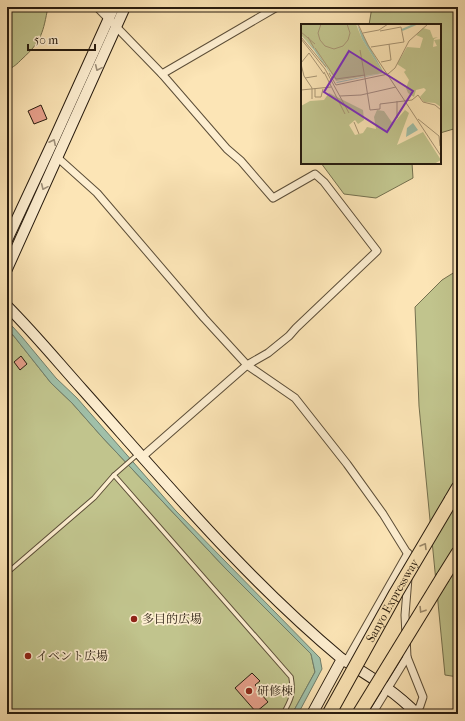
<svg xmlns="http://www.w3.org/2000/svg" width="465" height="721" font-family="'IM FELL French Canon','Noto Serif JP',serif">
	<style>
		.green { fill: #c1c48d; stroke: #74704e }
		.water { fill: #a0c0a9; stroke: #707e6b }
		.building { fill: #e9a18d; stroke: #271b0e }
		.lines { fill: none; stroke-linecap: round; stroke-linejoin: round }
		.lane-casing { stroke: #5c4e38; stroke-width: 5.5 }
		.street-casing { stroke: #5c4e38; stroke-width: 9 }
		.secondary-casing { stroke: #271b0e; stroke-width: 12 }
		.highway-casing { stroke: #271b0e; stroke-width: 15 }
		.lane { stroke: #fdeed0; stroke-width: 3.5 }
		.street { stroke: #fdeed0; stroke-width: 7 }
		.secondary { stroke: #fdeed0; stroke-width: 10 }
		.highway { stroke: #fce5b6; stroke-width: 13 }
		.highway-bridge-casing { stroke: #271b0e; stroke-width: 15; stroke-linecap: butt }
		.highway-bridge { stroke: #fce5b6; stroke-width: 13 }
		.oneway { stroke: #9d8f79 }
		.oneway2 { stroke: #9c8a6a }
		.poi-dot { fill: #8f2418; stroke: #fdeed0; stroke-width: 1.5 }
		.labels { text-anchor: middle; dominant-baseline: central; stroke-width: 3.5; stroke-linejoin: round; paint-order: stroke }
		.street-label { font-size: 12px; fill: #271b0e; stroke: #fdeed0 }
		.poi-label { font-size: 12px; fill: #271b0e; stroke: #fdeed0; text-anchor: start }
		.inset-river { fill: none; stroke: #a0c0a9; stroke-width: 2 }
		.inset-road { fill: none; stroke: #a79473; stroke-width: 1 }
		.view { fill: #7b2cbf; fill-opacity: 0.15; stroke: #7b2cbf; stroke-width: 2 }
		.inset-edge { fill: none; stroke: #271b0e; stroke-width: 2 }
	</style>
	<rect width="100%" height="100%" fill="#fce5b6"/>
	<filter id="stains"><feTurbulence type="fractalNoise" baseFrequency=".005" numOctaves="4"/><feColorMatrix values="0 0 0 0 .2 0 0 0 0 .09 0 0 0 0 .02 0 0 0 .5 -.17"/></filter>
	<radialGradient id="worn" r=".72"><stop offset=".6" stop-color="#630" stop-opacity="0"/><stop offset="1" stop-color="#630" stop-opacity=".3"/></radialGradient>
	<g class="green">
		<path d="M7,7H48C43,32 42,41 22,59C17,64 14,67 7,70Z"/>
		<polygon points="372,7 458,7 458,125 457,128 440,133 440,25 369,25"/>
		<polygon points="321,163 412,163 413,178 376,198 344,194"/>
		<polygon points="458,270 458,677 445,675 419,406 415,307 442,280"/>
		<polygon points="7,332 13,335 51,383 72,403 102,437 226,569 311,654 315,672 292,714 7,714"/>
	</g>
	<polygon class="water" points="7,323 13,327 22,337 56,378 77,398 176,511 320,658 322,669 298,714 292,714 315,672 311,654 226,569 102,437 72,403 51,383 13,335 7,332"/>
	<g class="building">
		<polygon points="41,105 47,119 34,124 28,111"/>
		<polygon points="21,356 27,364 20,370 14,362"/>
		<polygon points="252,673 260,681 255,685 263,694 262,695 268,702 256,712 235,688"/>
	</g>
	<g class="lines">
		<g class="lane-casing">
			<g id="lane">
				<path d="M114,475L291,677C294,694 291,700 283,714"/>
				<polyline points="7,573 94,498 114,475 138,454"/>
			</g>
		</g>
		<g class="street-casing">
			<g id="street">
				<polyline points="97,7 162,74 227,149 241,161 273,198 315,174 324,182 377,251 296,328 289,336 268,353 247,365 142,457"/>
				<polyline points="162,74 277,7"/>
				<polyline points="58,158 97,193 204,318 247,365 295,398 347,464 383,514 409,556 409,567"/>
				<polyline points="407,657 423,697 420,706 416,713"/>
				<polyline points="346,662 408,553"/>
				<polyline points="372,714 407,657 405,615 408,578"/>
			</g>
		</g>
		<g class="secondary-casing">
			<g id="secondary">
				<polyline points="7,240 56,135 114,7"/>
				<polyline points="7,269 125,7"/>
				<path d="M7,306C33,332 57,361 82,389C165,482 246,579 342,659L312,714"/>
				<path d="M342,659C369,676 395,691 417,714"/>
			</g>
		</g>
		<g class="highway-casing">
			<g id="highway">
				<polyline points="451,500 458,488"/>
				<polyline points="443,577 458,553"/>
			</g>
		</g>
		<use href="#lane" class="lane"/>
		<use href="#street" class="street"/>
		<use href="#secondary" class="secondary"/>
		<use href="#highway" class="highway"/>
		<g class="highway-bridge-casing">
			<g id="highway-bridge">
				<path id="s1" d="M329,714L396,593L451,500"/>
				<polyline points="359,714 443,577"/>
			</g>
		</g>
		<use href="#highway-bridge" class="highway-bridge"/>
	</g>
	<defs><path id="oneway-chevron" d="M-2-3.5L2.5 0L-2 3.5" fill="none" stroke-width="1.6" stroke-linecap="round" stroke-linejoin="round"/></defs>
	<g class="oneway">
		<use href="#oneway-chevron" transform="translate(98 68) rotate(114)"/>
		<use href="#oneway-chevron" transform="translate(53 142) rotate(-64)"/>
		<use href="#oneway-chevron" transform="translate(44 187) rotate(114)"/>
	</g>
	<g class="oneway2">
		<use href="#oneway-chevron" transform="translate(424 546) rotate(-59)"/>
		<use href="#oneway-chevron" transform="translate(422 610) rotate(122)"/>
	</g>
	<g class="poi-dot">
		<circle cx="134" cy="619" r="4"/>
		<circle cx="28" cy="656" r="4"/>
		<circle cx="249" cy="691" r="4"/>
	</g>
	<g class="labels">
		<g class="street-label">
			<text stroke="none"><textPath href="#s1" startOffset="130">Sanyo Expressway</textPath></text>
		</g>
		<g class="poi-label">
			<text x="142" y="619">多目的広場</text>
			<text x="36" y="656">イベント広場</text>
			<text x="257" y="691">研修棟</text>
		</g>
	</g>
	<g transform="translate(301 24)">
		<rect width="140" height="140" fill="#fce5b6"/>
		<path d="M0,0H55L61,15L82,49L35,57L15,26L0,11ZM122,4L129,6L132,14L137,13L133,15L132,23L136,22L133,16L140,15V83L134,79L123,78L119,73L125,66L123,64L115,66L113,73L107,69L105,64L108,56L103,48L105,46L96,40L106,23L119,24L122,14L115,11ZM28,69L62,86L63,96L57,100L54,96L48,101L54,111L62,109L66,103L75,105L73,93L76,86L83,87L92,100L104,86L108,89L96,121L122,108L140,136L133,140H0V82L9,77L23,76Z" fill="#c1c48d"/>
		<path d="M56,0L83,49L36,59L35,58L13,26L0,11L15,26L35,58L82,49L61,15ZM112,99L117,106L105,113L106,104Z" fill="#a0c0a9"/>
		<path class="inset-river" d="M101,6L115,0"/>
		<path class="inset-road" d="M20,0L17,9L19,16L24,22L33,25L42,22L47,16L49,9L46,0M57,0L67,21L140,132M0,8L14,20M62,9L78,6L87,0M0,13L25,43M7,13L13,24M0,15L24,45L48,89M70,23L103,18L100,3L79,7M14,24L35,55L64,51M59,26L64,54M8,29L23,50M80,38L90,36L88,20M0,39L8,29M0,40L3,52L11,64V75M23,48L44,90M28,49L35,61L87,50L94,44L108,17L127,0M4,54L16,52M64,54L69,86L79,85V80L111,76L117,71L122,78L134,81L140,86M14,64V73H20L22,65M0,66L30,63M39,72L60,71L95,63M96,94V77M117,95L138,112L139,122M53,98L58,110"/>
		<path class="view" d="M48,27L112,67L86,108L23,68Z"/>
		<rect width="140" height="140" class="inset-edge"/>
	</g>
	<rect width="465" height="721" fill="none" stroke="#fce5b6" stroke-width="24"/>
	<rect x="8" y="8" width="449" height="705" fill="none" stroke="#271b0e" stroke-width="2"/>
	<rect x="12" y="12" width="441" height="697" fill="none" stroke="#271b0e"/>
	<path d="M28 44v6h67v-6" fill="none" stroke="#271b0e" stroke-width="2"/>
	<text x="34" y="44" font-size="12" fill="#271b0e" stroke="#fdeed0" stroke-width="3" paint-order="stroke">50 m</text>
	<rect width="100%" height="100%" filter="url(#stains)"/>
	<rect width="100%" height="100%" fill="url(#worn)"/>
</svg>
